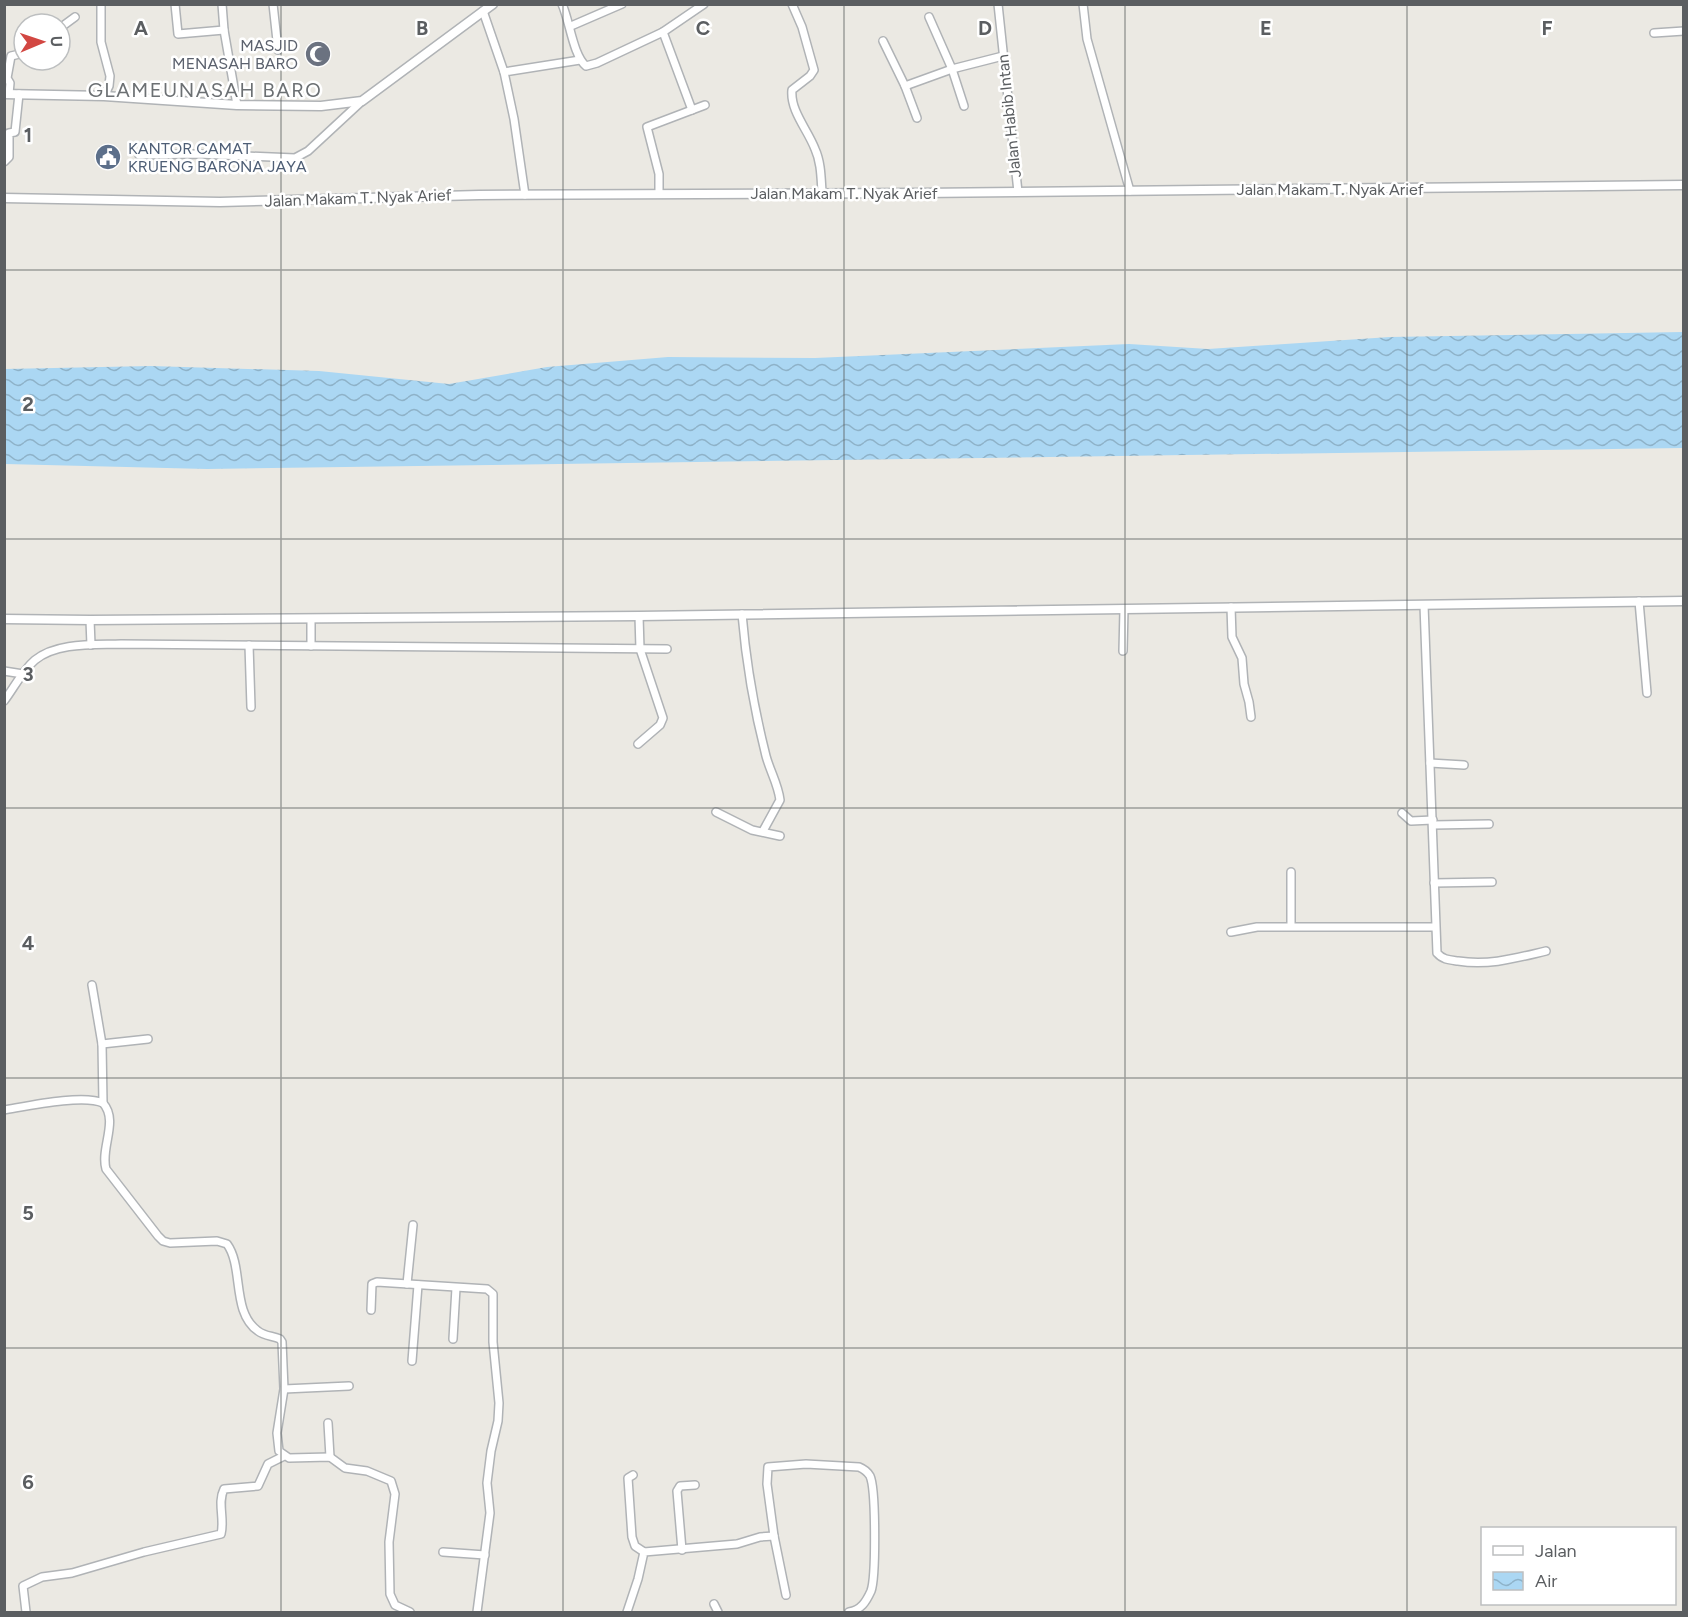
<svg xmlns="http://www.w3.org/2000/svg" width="1688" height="1617" font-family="Figtree,sans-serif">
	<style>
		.water { fill: url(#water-waves) }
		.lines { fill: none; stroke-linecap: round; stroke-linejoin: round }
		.minor-casing { stroke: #b0b3b6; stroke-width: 10 }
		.tertiary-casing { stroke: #b0b3b6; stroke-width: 11 }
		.minor { stroke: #fff; stroke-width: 7 }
		.tertiary { stroke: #fff; stroke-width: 8 }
		.grid { fill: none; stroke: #5b5e61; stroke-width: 1.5; stroke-opacity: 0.55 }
		.labels { text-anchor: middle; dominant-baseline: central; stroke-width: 5; stroke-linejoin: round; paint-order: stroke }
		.worship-label { font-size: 16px; fill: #5b616d; stroke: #fff; text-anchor: end }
		.street-label { font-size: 16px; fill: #5b5e61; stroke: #fff }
		.service-label { font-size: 16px; fill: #4e5e75; stroke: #fff; text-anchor: start }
		.quarter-label { font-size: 20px; letter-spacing: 1.5px; fill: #6c7073; stroke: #fff }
		.grid-label { font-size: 20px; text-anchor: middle; font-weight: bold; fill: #5b5e61; stroke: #fff; stroke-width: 5; stroke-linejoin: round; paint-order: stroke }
	</style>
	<defs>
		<pattern id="water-waves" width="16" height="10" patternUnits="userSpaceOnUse" patternTransform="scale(1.5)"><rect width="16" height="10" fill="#abd7f3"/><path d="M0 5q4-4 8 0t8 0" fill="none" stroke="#8eb2c8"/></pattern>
	</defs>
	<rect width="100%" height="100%" fill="#ebe9e3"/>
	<polygon class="water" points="1683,332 1683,448 207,469 5,464 5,369 151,366 319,371 449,384 547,367 668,357 815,358 1129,344 1208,349 1390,337"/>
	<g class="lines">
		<g class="minor-casing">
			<g id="minor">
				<polyline points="101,4 101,42 110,76 109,86 104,96"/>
				<polyline points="175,4 178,34 224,30"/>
				<polyline points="222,4 224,30 237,105"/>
				<polyline points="273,4 278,50"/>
				<path d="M562,4C570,22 573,55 586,66L597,63L663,32L692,110"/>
				<path d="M792,4L802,27L814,70L810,76L792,90C790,111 808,130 815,149C821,162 821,177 822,192"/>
				<polyline points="998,4 1018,192"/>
				<polyline points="1083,4 1087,39 1130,191"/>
				<polyline points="483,11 504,72 514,119 525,195"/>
				<polyline points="929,17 952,69 964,106"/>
				<polyline points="571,26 622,4"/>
				<polyline points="60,28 75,17"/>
				<polyline points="663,32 704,4"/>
				<polyline points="1654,33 1684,31"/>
				<polyline points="883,41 905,86 917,118"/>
				<polyline points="504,72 580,60"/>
				<polyline points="905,86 952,69 1003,56"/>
				<polyline points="9,94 10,83 7,78 11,56 24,53"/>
				<polyline points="139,155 198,154 295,158 308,151 362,101"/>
				<polyline points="4,162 9,157 9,133 15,132 19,94"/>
				<polyline points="659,194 659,174 647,127 705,105"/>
				<polyline points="1639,601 1647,693"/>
				<path d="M1424,605L1437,953C1443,960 1450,960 1458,961C1489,966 1516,958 1546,951"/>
				<polyline points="1231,607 1232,637 1242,658 1244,684 1249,702 1251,717"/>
				<path d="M742,614C746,662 754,709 766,756C770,771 778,784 780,800L763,831"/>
				<polyline points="90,620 91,645"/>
				<polyline points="249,645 251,707"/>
				<polyline points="311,646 311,619"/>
				<polyline points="1123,651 1124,609"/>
				<polyline points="4,671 23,674"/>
				<path d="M4,701C14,688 22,671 35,660C57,642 94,645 121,644L667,649"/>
				<polyline points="638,744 660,725 663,718 640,649 639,616"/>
				<polyline points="1430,763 1464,765"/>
				<polyline points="716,812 752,830 780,836"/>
				<polyline points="1402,813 1411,821 1433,820"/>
				<polyline points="1433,825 1489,824"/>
				<polyline points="1434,883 1492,882"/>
				<polyline points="1291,926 1291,872"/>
				<polyline points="1231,932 1257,927 1435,927"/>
				<polyline points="92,985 102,1044 103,1103"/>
				<polyline points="102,1044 148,1039"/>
				<path d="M4,1110C28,1106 83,1094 103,1103C119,1121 100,1148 106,1169L158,1236L163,1241L170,1243L217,1241L227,1244C244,1267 231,1312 258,1331C264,1336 273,1336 280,1339L282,1342L284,1389L277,1433L279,1451L289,1458L330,1457L345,1468L367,1471L391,1481L395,1494L389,1542L390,1594L395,1605L410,1612"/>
				<polyline points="407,1284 413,1225"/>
				<polyline points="371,1310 372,1284 377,1282 487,1289 493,1294 493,1342 499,1403 498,1421 491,1451 487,1483 490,1513 477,1612"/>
				<polyline points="453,1339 456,1288"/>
				<polyline points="412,1361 418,1285"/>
				<polyline points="284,1389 349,1386"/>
				<polyline points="328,1423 330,1457"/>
				<polyline points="633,1475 628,1478 632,1537 635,1546 644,1552"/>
				<polyline points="682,1550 677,1491 680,1486 695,1485"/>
				<polyline points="443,1552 485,1555"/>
				<path d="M786,1595L774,1536L767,1484L768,1467L806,1464L859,1467C864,1469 867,1471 870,1476C876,1489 876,1577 871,1591C866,1602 861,1610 849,1612"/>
				<polyline points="714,1604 718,1612"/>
				<path d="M26,1612L23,1586L42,1577L72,1573L144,1552L221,1534C225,1519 217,1503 224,1489L258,1486L268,1464L284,1456"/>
				<polyline points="627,1612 638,1579 644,1552 737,1544 760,1537 774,1536"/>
			</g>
		</g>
		<g class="tertiary-casing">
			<g id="tertiary">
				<polyline points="4,94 104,96 237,105 321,106 362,101 493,4"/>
				<polyline points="4,198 220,202 479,195 920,193 1684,185"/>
				<polyline points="4,619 90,620 639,616 1684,601"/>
			</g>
		</g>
		<use href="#minor" class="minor"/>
		<use href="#tertiary" class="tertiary"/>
	</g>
	<path class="grid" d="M281,4V1612M563,4V1612M844,4V1612M1125,4V1612M1407,4V1612M4,270H1684M4,539H1684M4,808H1684M4,1078H1684M4,1348H1684"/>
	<defs>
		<g id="mosque-disc" transform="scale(1.35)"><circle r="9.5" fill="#6b7280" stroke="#fff"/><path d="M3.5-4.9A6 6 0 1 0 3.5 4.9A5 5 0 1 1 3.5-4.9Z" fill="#fff"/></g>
		<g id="civic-disc" transform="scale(1.35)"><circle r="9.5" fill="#5c6f8a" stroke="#fff"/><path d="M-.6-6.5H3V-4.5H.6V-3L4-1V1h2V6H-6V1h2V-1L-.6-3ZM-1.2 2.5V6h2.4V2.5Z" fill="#fff"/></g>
	</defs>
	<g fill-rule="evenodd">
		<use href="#mosque-disc" x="318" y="54"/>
		<use href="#civic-disc" x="108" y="157"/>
	</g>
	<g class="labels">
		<g class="worship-label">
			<text x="298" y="45">MASJID<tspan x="298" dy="18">MENASAH BARO</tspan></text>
		</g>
		<g class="street-label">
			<text transform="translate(1009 116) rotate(-96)">Jalan Habib Intan</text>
			<text x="1330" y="189">Jalan Makam T. Nyak Arief</text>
			<text x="844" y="193">Jalan Makam T. Nyak Arief</text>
			<text transform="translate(358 198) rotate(-2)">Jalan Makam T. Nyak Arief</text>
		</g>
		<g class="service-label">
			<text x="128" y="148">KANTOR CAMAT<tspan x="128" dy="18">KRUENG BARONA JAYA</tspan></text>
		</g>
		<g class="quarter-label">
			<text x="205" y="90">GLAMEUNASAH BARO</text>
		</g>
	</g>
	<g class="grid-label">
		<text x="141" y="35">A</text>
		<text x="422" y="35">B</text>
		<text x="703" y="35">C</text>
		<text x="985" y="35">D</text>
		<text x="1266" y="35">E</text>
		<text x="1547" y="35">F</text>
		<text x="28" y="142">1</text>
		<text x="28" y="411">2</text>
		<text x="28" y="681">3</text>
		<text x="28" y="950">4</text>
		<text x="28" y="1220">5</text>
		<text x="28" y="1489">6</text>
	</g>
	<rect width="1688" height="1617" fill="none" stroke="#5b5e61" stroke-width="12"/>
	<rect x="1481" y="1527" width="195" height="78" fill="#ffffff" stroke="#bdbfc0" stroke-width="1.5"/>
	<rect x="1493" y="1546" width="30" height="9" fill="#ffffff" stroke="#bdbfc0" stroke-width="1.5"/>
	<text x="1535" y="1557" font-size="18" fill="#5b5e61">Jalan</text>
	<rect x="1493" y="1572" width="30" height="18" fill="url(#water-waves)" stroke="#bdbfc0" stroke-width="1.5"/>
	<text x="1535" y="1587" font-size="18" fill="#5b5e61">Air</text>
	<g transform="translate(42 42) rotate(88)"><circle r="28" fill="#ffffff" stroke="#bdbfc0" stroke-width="1.5"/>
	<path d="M0-4.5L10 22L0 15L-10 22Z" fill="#d24742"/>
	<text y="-9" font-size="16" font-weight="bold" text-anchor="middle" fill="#5b5e61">U</text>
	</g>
</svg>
